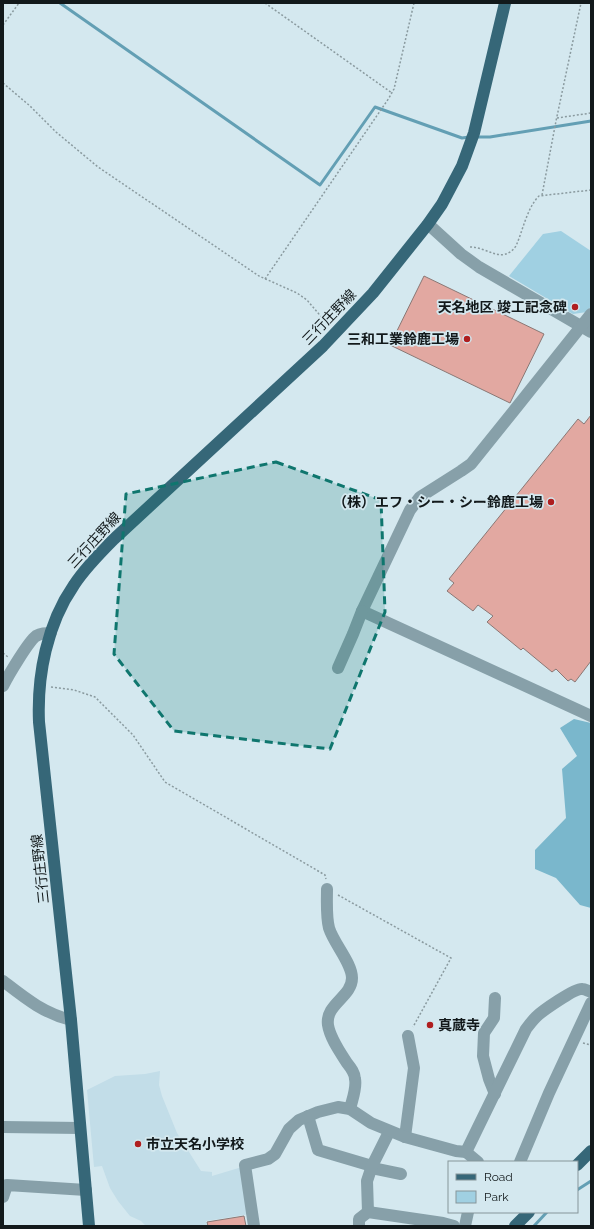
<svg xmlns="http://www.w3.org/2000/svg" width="594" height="1229" font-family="Raleway,'Noto Sans JP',sans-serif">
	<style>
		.built { fill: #c2dde8 }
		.green { fill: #a0d0e2 }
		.forest { fill: #7ab7cc }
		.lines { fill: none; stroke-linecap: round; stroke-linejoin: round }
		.stream { stroke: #639fb4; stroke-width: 3 }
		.building { fill: #e2a8a1; stroke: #8a7875 }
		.path { stroke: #8a9a9f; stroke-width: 1.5; stroke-dasharray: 2 2; stroke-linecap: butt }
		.minor { stroke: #87a0a9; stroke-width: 12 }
		.major { stroke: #366778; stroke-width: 12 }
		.marked { fill: #0f766e; fill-opacity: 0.2; stroke: #0f766e; stroke-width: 3; stroke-dasharray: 8 5; stroke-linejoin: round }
		.poi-dot { fill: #af1e1f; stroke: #d4e8ef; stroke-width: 1.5 }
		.labels { text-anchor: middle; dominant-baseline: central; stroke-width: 3.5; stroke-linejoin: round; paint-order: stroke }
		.poi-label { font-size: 14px; font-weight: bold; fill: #12191b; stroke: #d4e8ef; text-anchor: end }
		.street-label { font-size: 14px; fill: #12191b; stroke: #d4e8ef }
	</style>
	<rect width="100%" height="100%" fill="#d4e8ef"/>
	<polygon class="built" points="160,1071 159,1085 162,1096 177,1133 201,1171 212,1172 212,1176 242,1167 250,1214 206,1221 207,1226 146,1226 141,1221 130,1216 118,1201 110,1188 102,1166 94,1167 87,1090 115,1076 145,1074"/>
	<polygon class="green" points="561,231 591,251 591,306 587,312 573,314 509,276 543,234"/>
	<polygon class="forest" points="574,719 591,723 591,908 580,905 556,878 535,869 535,850 566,818 562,769 577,756 560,728"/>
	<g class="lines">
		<g class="stream">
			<polyline points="60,3 320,185 375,107 462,138 469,137"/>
			<polyline points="477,137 490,137 591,121"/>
			<polyline points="577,1190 591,1181"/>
			<polyline points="534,1226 547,1212"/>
		</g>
	</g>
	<g class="building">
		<polygon points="424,276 544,334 510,403 390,345"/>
		<polygon points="591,415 591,661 575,682 571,679 568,681 556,669 552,672 523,648 521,650 487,622 493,616 478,605 473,611 447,591 454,583 449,579 578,419 584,424"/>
		<polygon points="244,1216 246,1226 208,1226 207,1222"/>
	</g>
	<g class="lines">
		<g class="path">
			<polyline points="265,3 392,93"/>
			<polyline points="3,25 19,3"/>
			<polyline points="3,83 30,106 56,132 98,167 259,276 297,293 307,300 329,326"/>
			<polyline points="557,118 591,113"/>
			<polyline points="542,195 556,121 581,3"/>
			<path d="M470,247C488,247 502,265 516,246C523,230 527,208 539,196L591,190"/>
			<polyline points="265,279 389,98 394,89 414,3"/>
			<polyline points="3,653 8,657"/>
			<polyline points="51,687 74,690 95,697 133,735 165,782 325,875 326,879"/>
			<polyline points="338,895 451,958 413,1027"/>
			<polyline points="583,1043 591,1045"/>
		</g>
		<g class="minor">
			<polyline points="428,224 461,254 479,267 591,332"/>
			<polyline points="591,314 516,408 471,464 461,471 420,497 410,510 362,611 591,716"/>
			<polyline points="338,668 353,634 362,611"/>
			<path d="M3,686C8,676 28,642 36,636C41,633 45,633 51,633"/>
			<path d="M327,889C327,901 326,916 329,928C334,944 352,963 352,978C352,997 325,1004 328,1025C330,1038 340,1052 347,1063C351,1068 355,1073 355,1079C357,1088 352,1100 350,1109"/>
			<path d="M3,981C25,998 43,1013 71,1020"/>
			<polyline points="495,998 494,1018 484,1033 483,1056 489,1079 495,1094"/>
			<polyline points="308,1116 318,1150 372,1166"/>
			<polyline points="3,1127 80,1128"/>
			<polyline points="405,1137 414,1068 408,1036"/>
			<path d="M466,1152L526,1029C529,1025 532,1021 536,1017C542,1011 575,988 582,989C585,989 588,991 591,992"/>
			<polyline points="520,1162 549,1093 591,1003"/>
			<polyline points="372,1168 401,1174"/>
			<polyline points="3,1197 7,1185 86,1190"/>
			<polyline points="368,1212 367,1181 372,1166 389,1132"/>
			<polyline points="254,1226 245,1165 268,1159 275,1154 289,1129 299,1120 318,1112 338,1107 350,1109 371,1123 405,1137 456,1151 466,1152 478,1162"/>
			<polyline points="359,1226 359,1219 368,1212 443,1223 454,1226"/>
			<polyline points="465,1226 468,1212"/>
		</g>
		<g class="major">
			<polyline points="577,1165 591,1151"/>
			<path d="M89,1226L71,1020L39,722C37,675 47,624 74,585C85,568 100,553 114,539L323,346L373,293L428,224L442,204L462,166L474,133L505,3"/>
			<polyline points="515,1226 529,1212"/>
		</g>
	</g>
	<path class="marked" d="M276,462L381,500L385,612L330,749L174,731L114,654L126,494Z"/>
	<g class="poi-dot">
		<circle cx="575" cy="307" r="4"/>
		<circle cx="467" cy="339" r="4"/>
		<circle cx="551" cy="502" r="4"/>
		<circle cx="430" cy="1025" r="4"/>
		<circle cx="138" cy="1144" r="4"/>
	</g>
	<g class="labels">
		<g class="poi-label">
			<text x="567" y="307">天名地区 竣工記念碑</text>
			<text x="459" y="339">三和工業鈴鹿工場</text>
			<text x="543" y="502">（株）エフ・シー・シー鈴鹿工場</text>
			<text x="438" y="1025" text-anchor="start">真蔵寺</text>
			<text x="146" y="1144" text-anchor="start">市立天名小学校</text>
		</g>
		<g class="street-label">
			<text transform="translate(329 317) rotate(-46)">三行庄野線</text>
			<text transform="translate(94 540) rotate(-47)">三行庄野線</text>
			<text transform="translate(40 869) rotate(-96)">三行庄野線</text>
		</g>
	</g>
	<rect width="594" height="1229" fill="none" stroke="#12191b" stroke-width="8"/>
	<rect x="448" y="1161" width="130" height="52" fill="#d4e8ef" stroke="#86959a"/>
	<rect x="456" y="1174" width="20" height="6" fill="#366778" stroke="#86959a"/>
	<text x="484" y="1181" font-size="12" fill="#12191b">Road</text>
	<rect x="456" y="1191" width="20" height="12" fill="#a0d0e2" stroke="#86959a"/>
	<text x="484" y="1201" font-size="12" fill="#12191b">Park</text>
</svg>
